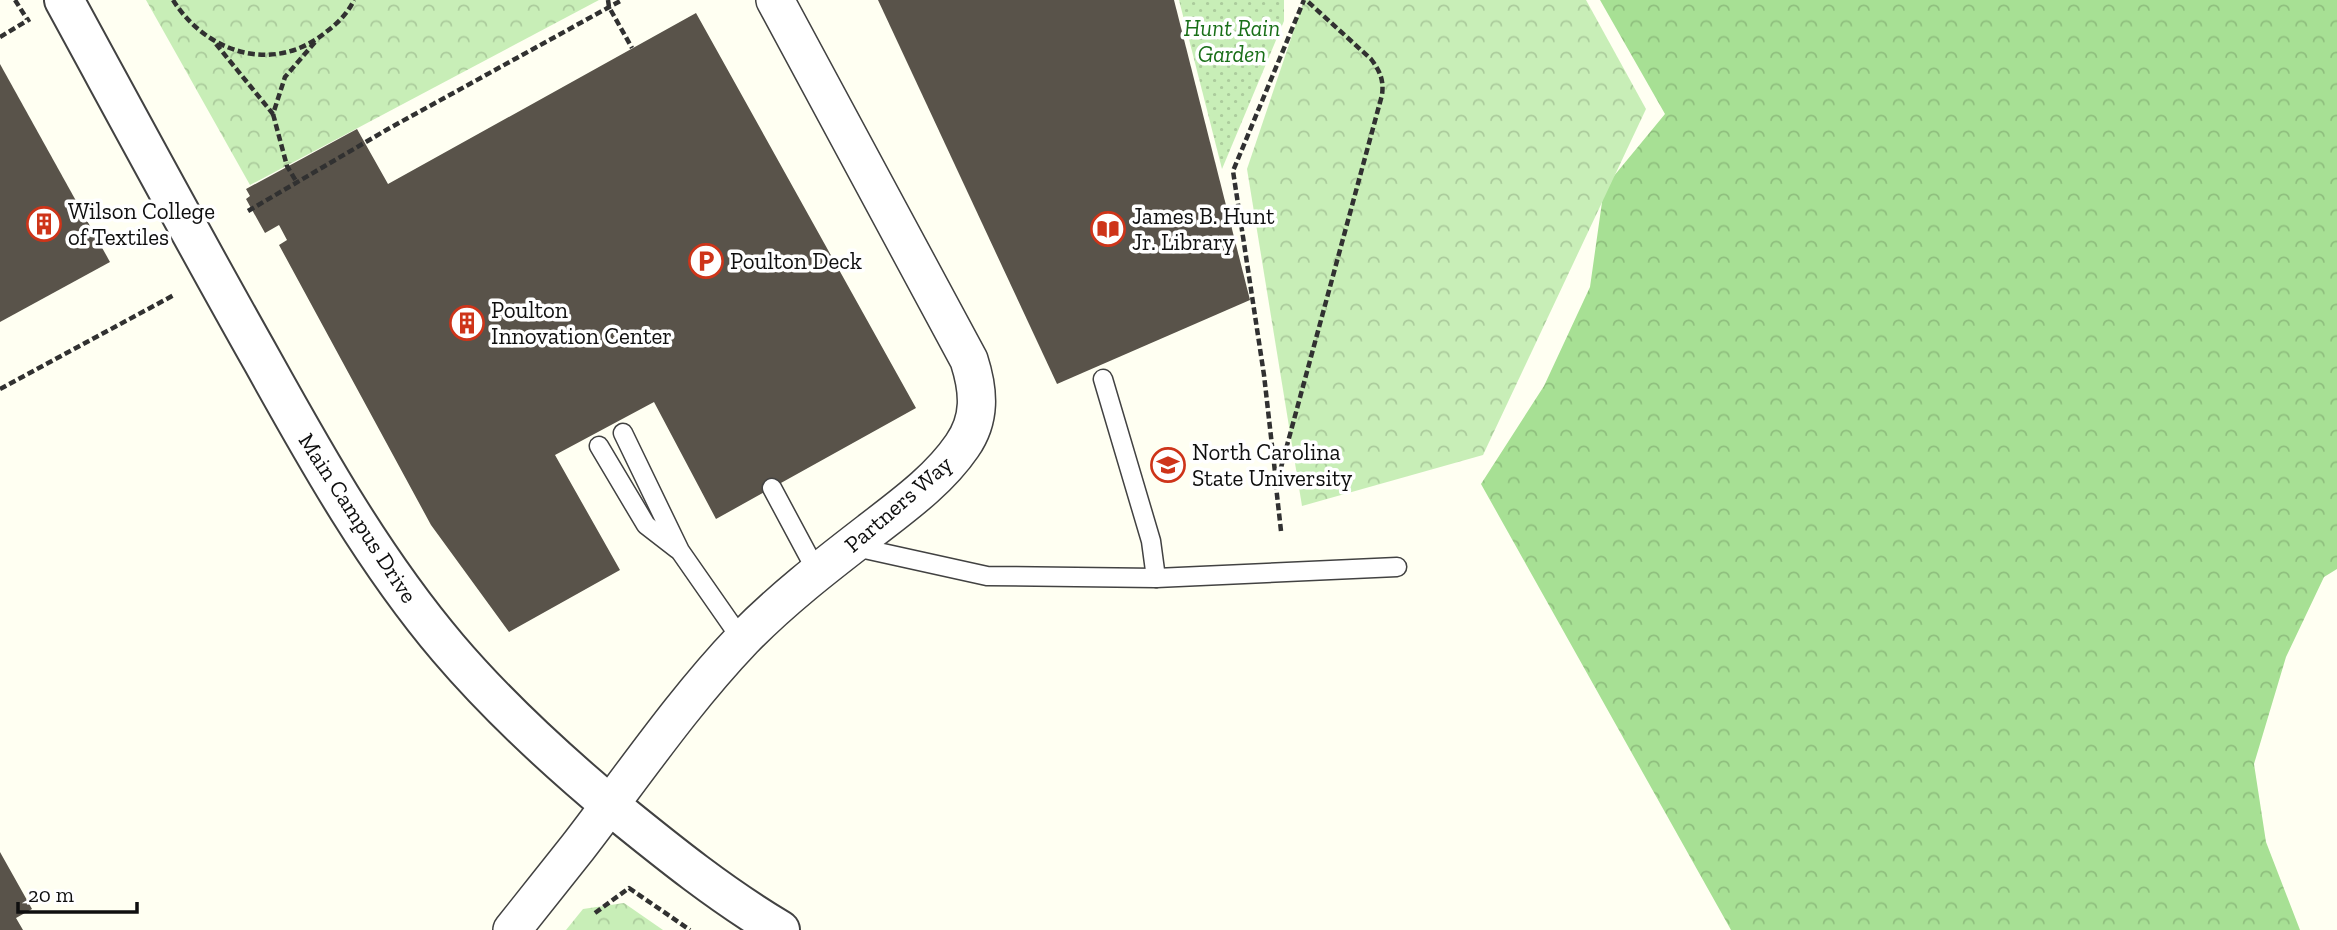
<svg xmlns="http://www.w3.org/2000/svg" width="2337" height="930" font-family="'Zilla Slab',serif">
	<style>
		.forest { fill: url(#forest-crowns) }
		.park { fill: url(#park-crowns) }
		.garden { fill: url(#garden-dots) }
		.building { fill: #59534a }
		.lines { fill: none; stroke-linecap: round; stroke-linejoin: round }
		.service-casing { stroke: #424242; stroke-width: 21 }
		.minor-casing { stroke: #424242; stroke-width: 40 }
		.tertiary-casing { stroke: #424242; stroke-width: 42 }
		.path { stroke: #313131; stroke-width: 4.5; stroke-dasharray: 7 3.5; stroke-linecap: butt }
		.service { stroke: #fff; stroke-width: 18 }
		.minor { stroke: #fff; stroke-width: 37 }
		.tertiary { stroke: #fff; stroke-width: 38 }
		.labels { text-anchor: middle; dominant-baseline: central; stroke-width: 7; stroke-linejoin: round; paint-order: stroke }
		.park-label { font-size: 23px; font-style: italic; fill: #196f18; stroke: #fff }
		.poi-label { font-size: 23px; fill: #0f0f0f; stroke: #fff; text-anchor: start }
		.street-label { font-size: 23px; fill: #0f0f0f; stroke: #fff }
	</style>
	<defs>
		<pattern id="forest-crowns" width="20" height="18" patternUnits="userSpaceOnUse" patternTransform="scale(1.75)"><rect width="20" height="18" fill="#a7e094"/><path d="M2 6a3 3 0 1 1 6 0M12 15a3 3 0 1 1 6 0" fill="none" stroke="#8fbf7e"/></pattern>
		<pattern id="park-crowns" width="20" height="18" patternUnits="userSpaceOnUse" patternTransform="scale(1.75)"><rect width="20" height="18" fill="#c8eeb7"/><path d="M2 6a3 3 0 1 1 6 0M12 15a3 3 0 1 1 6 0" fill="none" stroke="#abcb9c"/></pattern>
		<pattern id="garden-dots" width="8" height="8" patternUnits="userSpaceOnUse" patternTransform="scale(1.75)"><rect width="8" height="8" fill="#c8eeb7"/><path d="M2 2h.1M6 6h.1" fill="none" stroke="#abcb9c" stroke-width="1.8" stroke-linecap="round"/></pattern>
	</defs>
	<rect width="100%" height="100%" fill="#fffff2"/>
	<polygon class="forest" points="1600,0 2337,0 2337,569 2324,577 2286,657 2254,764 2266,842 2300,930 1731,930 1481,484 1544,386 1590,287 1604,188 1665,114"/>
	<g class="park">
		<polygon points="146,0 599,0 250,185"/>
		<polygon points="1304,0 1586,0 1646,109 1483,455 1302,506 1247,169"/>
		<polygon points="624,903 663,930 566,930 583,909"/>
	</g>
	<polygon class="garden" points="1179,0 1284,0 1284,21 1222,169"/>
	<g class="building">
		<polygon points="878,0 1174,0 1250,300 1057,384"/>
		<polygon points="696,13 916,408 716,519 654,402 555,455 620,570 509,632 431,525 279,245 287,240 279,225 265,233 246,199 250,196 246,189 357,129 388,184"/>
		<polygon points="0,64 110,262 0,322"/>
		<polygon points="0,852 32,909 16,918 23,930 0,930"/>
	</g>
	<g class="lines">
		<g class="service-casing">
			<g id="service">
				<polyline points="1103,379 1151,541 1156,578"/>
				<polyline points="623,433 680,551 742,640"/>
				<polyline points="599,446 646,525 677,549"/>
				<polyline points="772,488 817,572"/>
				<polyline points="851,546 987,576 1156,578 1397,567"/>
			</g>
		</g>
		<g class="minor-casing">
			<path id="minor" d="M512,930C534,902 556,875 578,847C632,777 682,703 743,639C782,599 825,566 869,532C901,507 938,481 962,446C981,419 979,391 969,360L775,0"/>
		</g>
		<g class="tertiary-casing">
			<path id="tertiary" d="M64,0C130,121 195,242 263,362C318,461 375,562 448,648C499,708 556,760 616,810C669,853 721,895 780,930"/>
		</g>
		<g class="path">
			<polyline points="15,0 27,19"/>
			<path d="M173,0C206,53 274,75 326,32C337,24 348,13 354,0"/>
			<polyline points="608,0 609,7 632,48"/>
			<polyline points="0,37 30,19"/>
			<polyline points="216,44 273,114 285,77 316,41"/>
			<polyline points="273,114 287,166 296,181"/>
			<polyline points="248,211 388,129 622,0"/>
			<polyline points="0,389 174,295"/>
			<polyline points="1276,481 1264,375 1233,171 1304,0"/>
			<path d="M1281,531L1276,486L1382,95C1384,80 1380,71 1371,59L1306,0"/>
			<polyline points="595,913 629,888 690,930"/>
		</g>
		<use href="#service" class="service"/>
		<use href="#minor" class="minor"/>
		<use href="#tertiary" class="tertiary"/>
	</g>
	<defs>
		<g id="building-ring" transform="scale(1.75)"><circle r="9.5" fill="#fff" stroke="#ce3419" stroke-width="1.5"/><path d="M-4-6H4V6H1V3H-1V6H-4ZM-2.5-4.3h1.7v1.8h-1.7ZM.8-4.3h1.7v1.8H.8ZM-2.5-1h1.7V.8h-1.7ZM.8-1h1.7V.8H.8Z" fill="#ce3419"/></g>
		<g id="library-ring" transform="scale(1.75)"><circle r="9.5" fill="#fff" stroke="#ce3419" stroke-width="1.5"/><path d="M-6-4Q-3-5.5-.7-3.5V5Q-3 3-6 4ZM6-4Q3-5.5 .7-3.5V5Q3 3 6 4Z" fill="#ce3419"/></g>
		<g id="parking-ring" transform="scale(1.75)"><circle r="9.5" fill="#fff" stroke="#ce3419" stroke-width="1.5"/><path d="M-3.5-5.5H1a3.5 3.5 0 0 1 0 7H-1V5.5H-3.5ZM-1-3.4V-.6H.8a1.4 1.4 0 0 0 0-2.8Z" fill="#ce3419"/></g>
		<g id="university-ring" transform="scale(1.75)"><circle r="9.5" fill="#fff" stroke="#ce3419" stroke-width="1.5"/><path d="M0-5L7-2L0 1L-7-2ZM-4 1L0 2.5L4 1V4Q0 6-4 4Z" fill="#ce3419"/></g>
	</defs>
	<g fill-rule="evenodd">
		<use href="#building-ring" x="44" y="224"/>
		<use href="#library-ring" x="1108" y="229"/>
		<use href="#parking-ring" x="706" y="261"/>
		<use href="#building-ring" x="467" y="323"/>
		<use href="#university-ring" x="1168" y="465"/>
	</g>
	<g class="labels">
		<g class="park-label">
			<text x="1232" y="28">Hunt Rain<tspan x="1232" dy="26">Garden</tspan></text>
		</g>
		<g class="poi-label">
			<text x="68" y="211">Wilson College<tspan x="68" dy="26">of Textiles</tspan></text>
			<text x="1132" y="216">James B. Hunt<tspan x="1132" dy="26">Jr. Library</tspan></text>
			<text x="730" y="261">Poulton Deck</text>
			<text x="491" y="310">Poulton<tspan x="491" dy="26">Innovation Center</tspan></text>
			<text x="1192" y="452">North Carolina<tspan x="1192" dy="26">State University</tspan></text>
		</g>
		<g class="street-label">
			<text transform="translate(898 504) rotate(-41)">Partners Way</text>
			<text transform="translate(358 518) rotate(57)">Main Campus Drive</text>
		</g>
	</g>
	<path d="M18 902v10h119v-10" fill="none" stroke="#0f0f0f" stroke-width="3.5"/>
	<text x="28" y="902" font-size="21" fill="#0f0f0f" stroke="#ffffff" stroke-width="5" paint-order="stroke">20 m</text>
</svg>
